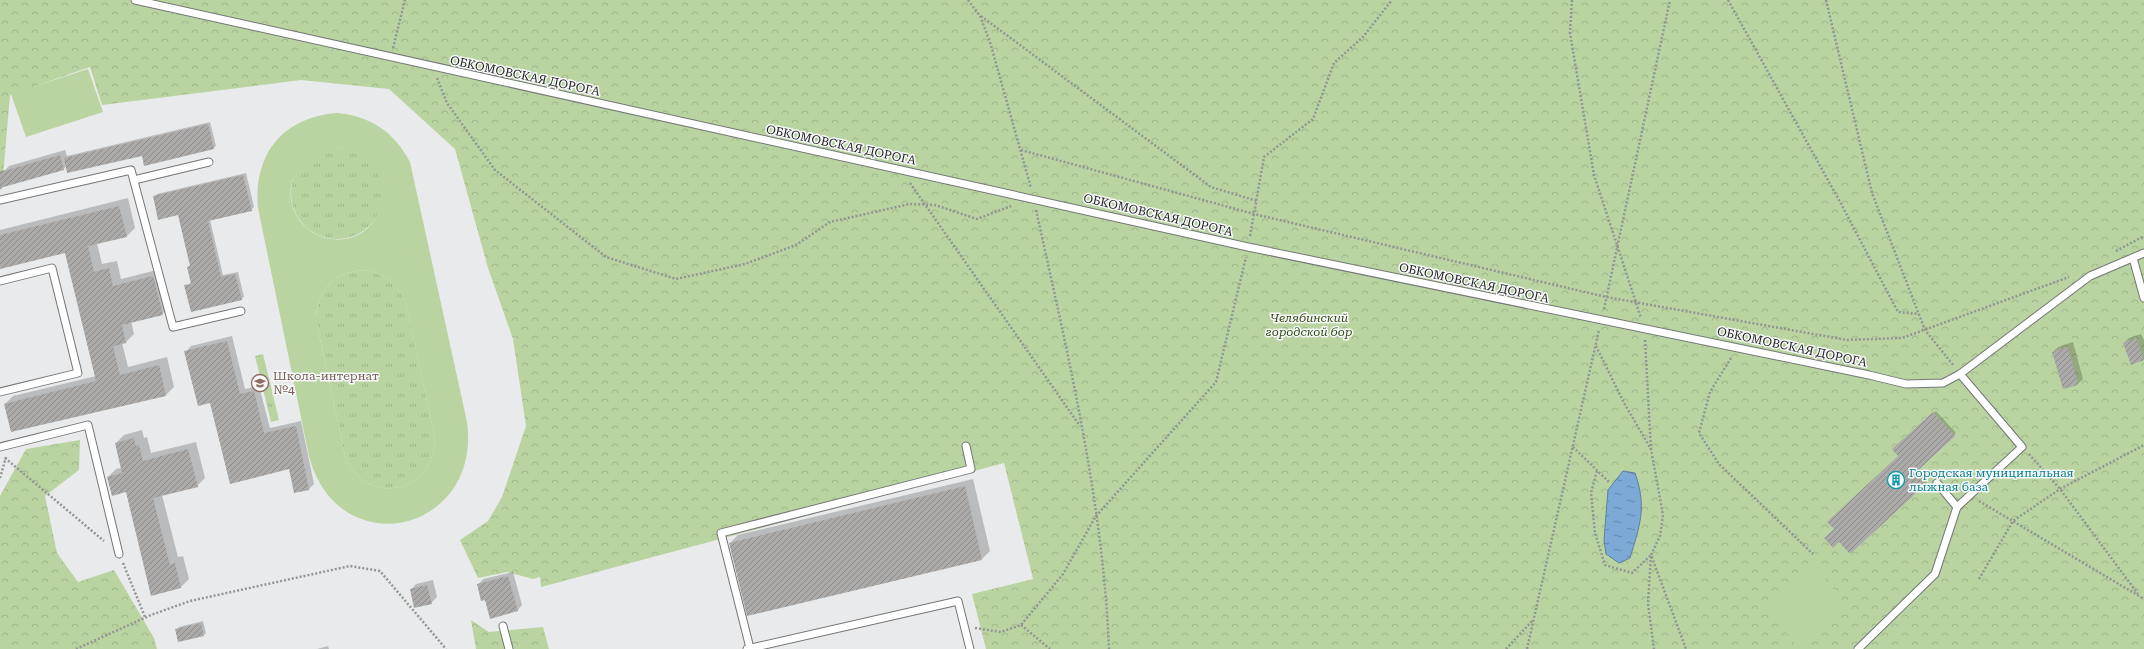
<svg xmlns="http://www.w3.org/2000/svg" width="2144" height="649" font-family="'Roboto Serif',serif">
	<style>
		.grass { fill: url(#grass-tufts) }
		.forest { fill: url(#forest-crowns) }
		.pitch { fill: #b9d4a1; fill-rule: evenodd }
		.water { fill: url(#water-ripples); stroke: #607fa0 }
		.shadow { fill: #0003 }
		.building { fill: url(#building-hatch) }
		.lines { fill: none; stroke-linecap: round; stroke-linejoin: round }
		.service-casing { stroke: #757677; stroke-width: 9 }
		.path { stroke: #939495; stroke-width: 2.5; stroke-dasharray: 2 2; stroke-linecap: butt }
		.service { stroke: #fff; stroke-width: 7 }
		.labels { text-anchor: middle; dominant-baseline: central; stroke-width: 3; stroke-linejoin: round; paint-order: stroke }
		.street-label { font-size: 12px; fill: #1e1e1e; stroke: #f7f8f9 }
		.park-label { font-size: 12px; font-style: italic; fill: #304b10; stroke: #f7f8f9 }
		.education-label { font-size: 12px; fill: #785e54; stroke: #f7f8f9; text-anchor: start }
		.culture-label { font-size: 12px; fill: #0d838f; stroke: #f7f8f9; text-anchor: start }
	</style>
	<defs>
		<pattern id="grass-tufts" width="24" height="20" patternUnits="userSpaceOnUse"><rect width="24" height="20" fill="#b9d4a1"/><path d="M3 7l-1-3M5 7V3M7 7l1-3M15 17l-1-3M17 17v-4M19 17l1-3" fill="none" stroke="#9fb68a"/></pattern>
		<pattern id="forest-crowns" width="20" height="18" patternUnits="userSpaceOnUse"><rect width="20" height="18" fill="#b9d4a1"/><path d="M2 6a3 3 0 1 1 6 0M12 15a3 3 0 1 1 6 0" fill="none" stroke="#9fb68a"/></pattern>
		<pattern id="water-ripples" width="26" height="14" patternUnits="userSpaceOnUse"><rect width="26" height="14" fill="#7da9d7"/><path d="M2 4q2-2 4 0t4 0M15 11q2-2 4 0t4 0" fill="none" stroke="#6689ae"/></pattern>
		<pattern id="building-hatch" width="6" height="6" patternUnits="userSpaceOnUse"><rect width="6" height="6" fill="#abaaa9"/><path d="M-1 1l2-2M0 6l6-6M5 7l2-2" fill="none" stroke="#8b8a89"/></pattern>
	</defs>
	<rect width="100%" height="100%" fill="#e9eaeb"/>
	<g class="grass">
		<circle cx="337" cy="193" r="46"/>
		<path d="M363,270C386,273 401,286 407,308L434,434C440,489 371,510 346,460L316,320C316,291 335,272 363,270Z"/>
		<polygon points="263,354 279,420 271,422 255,356"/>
	</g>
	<g class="forest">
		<polygon points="0,0 2144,0 2144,649 986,649 972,594 1033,579 1004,463 541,587 540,577 533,579 507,572 478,578 460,540 488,521 502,497 526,426 513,339 488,268 455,149 389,89 301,80 102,105 90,67 10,95 2,188 0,189"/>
		<polygon points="80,440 79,470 45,496 57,553 78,582 114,570 154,638 157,649 0,649 0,496 26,449"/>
		<polygon points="471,620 489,632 543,627 549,649 476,649"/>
	</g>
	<g class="pitch">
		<polygon points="88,69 103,112 26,137 11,94"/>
		<path d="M337,113C371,116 394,132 410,162L467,422C482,534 337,565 309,456L258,208C253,154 283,117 337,113ZM339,147C403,156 391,247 330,239C318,237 307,230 300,221C276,188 301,149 339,147ZM363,270C386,273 401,286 407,308L434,434C440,489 371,510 346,460L316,320C316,291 335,272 363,270Z"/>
		<polygon points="1814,564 1848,608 1797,647 1764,603"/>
	</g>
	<path class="water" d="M1623,471L1635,473C1647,507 1640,525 1630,558L1619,563L1606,554L1604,540L1608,490Z"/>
	<g class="shadow">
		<polygon points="210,122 216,146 213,148 142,155 66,166 64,169 5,185 0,190 0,171 5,170 9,166 65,150 67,156"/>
		<polygon points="246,173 254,207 251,210 210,220 223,275 238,272 244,297 241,299 186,286 192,282 188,267 191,265 179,214 154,197 157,194"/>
		<polygon points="128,198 135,228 127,236 97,243 102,264 117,261 121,279 161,269 170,306 162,314 131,321 134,334 126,342 122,343 128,367 167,357 174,387 166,395 11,431 5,404 13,396 96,376 65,252 0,268 0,230"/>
		<polygon points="2141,334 2144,340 2144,359 2132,364 2124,343 2129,338"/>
		<polygon points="232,336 245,389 259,386 270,428 301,421 314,484 309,489 295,492 290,468 211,402 186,352 191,346"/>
		<polygon points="2073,342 2083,379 2078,384 2063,388 2053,352 2058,347"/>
		<polygon points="1936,411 1956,433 1916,471 1927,482 1850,553 1835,529 1900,456 1894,449"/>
		<polygon points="142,430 144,438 147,437 151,453 196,442 205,478 197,486 162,495 178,557 183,556 189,579 181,587 152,594 126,491 108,477 116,469 122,468 116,443 124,435"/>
		<polygon points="973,479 990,551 982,559 748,615 730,543 738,535"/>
		<polygon points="513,572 522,605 517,611 486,599 478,585 483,579"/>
		<polygon points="433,580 437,597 431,603 411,590 416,584"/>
		<polygon points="203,621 206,633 204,635 176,630 179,627"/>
		<polygon points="328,646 329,649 317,649"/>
	</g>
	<g class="building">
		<polygon points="208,124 214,149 144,166 142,156 67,173 64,158"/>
		<polygon points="60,155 64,170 0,188 0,172"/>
		<polygon points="243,175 252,211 208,221 221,277 235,274 242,300 191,312 184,285 191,284 187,267 190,266 178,215 158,220 153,196"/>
		<polygon points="119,206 127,237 88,246 94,272 109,268 113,286 153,276 163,315 122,325 126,343 113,346 120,375 159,365 166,396 11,432 4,404 96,381 65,253 0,269 0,235"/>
		<polygon points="2136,338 2144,360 2131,365 2123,343"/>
		<polygon points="227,341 240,394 254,391 264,433 296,426 309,490 294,493 289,469 230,484 210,403 198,406 184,351"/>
		<polygon points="2068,347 2078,385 2063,389 2052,352"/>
		<polygon points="1933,412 1955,436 1914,474 1925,485 1850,554 1839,542 1833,548 1824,538 1834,529 1827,522 1898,456 1892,449"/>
		<polygon points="134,438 136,446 139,445 143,461 188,449 198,487 153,498 170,565 175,563 181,588 151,596 126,492 112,496 107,477 122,473 115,443"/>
		<polygon points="965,486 982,560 747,616 729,543"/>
		<polygon points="508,576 518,611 490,619 485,600 481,601 477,584"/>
		<polygon points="427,585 432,604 414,608 410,589"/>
		<polygon points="201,623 204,636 178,642 175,629"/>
	</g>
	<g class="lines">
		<g class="service-casing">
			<g id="service">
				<polyline points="135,0 1248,247 1869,375 1906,384 1943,383 1960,374 2090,276 2144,253"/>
				<polyline points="134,180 209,162"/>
				<polyline points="0,200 131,170 173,327 241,311"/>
				<polyline points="2133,258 2144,298"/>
				<polyline points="0,281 52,268 78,373 0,392"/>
				<polyline points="0,447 88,425 119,554"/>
				<polyline points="1937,483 1957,507"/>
				<polyline points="503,626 509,649"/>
				<polyline points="750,648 721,533 971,469 966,446"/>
				<polyline points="747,649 958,601 970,649"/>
				<polyline points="1858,649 1935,574 1957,507 2022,447 1960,374"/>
			</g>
		</g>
		<g class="path">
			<polyline points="968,0 980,16 990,42 1031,188"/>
			<polyline points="1572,0 1570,33 1594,175 1641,318"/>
			<polyline points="1728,0 1839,200 1898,312 1919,314"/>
			<polyline points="1826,0 1872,193 1925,330 1954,366"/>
			<polyline points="981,16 1211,187 1257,201"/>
			<polyline points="393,48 405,0"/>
			<polyline points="437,78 447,103 495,170 606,257 676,279 745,264 796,245 830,222 910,204 935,205 977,219 1011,206"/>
			<polyline points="1021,150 1254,214 1606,297 1847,340 1902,338 2069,277"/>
			<polyline points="910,183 1080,426"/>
			<path d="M1036,210C1068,355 1103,501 1109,649"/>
			<polyline points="1250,236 1264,157 1313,119 1334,63 1363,37 1392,0"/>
			<polyline points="2116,251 2144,236"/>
			<polyline points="1604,309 1670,0"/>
			<polyline points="1645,340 1651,449"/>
			<polyline points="1596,346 1624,403 1651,449 1663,515 1660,536 1651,555 1686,649"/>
			<polyline points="1731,358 1710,392 1699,433 1719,464 1813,554"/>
			<polyline points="1573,447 1610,483"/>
			<polyline points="2029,454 2060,489 2138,594"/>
			<polyline points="5,458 104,541"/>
			<polyline points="1597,471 1591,493 1595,533 1605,565 1632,573 1651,555 1648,604 1654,649"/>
			<polyline points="0,478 6,457"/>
			<polyline points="1979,501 2144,599"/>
			<polyline points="123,563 145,617"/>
			<polyline points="1979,579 2013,521 2060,489 2144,445"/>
			<polyline points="1021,625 1050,649"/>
			<polyline points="975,628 1001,632 1021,625 1063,574 1096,516 1216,382 1246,257"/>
			<polyline points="76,649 151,615 190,601 350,566 380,571 446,649"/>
			<polyline points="1506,649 1533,620"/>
			<polyline points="1527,649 1599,330"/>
		</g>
		<use href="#service" class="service"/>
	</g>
	<defs>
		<g id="school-ring" transform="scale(0.9)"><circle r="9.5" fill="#f7f8f9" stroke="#8d6e63" stroke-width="1.5"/><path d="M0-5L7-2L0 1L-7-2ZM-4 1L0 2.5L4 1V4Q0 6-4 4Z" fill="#8d6e63"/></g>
		<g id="building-ring" transform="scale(0.9)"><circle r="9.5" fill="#f7f8f9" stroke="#0f9aa8" stroke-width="1.5"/><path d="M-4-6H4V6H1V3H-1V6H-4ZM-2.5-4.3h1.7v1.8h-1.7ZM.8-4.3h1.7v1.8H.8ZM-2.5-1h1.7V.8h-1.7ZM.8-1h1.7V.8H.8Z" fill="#0f9aa8"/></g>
	</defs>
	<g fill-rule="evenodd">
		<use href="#school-ring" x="260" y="383"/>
		<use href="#building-ring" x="1896" y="480"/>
	</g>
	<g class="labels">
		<g class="street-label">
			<text transform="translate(525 76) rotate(12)">ОБКОМОВСКАЯ ДОРОГА</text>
			<text transform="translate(841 145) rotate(12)">ОБКОМОВСКАЯ ДОРОГА</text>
			<text transform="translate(1158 215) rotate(13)">ОБКОМОВСКАЯ ДОРОГА</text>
			<text transform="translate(1474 283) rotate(12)">ОБКОМОВСКАЯ ДОРОГА</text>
			<text transform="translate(1792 347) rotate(12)">ОБКОМОВСКАЯ ДОРОГА</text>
		</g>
		<g class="park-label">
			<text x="1309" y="318">Челябинский<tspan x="1309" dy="14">городской бор</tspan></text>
		</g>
		<g class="education-label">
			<text x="273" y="376">Школа-интернат<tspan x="273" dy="14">№4</tspan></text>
		</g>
		<g class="culture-label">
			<text x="1909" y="473">Городская муниципальная<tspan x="1909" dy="14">лыжная база</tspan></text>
		</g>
	</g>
</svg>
